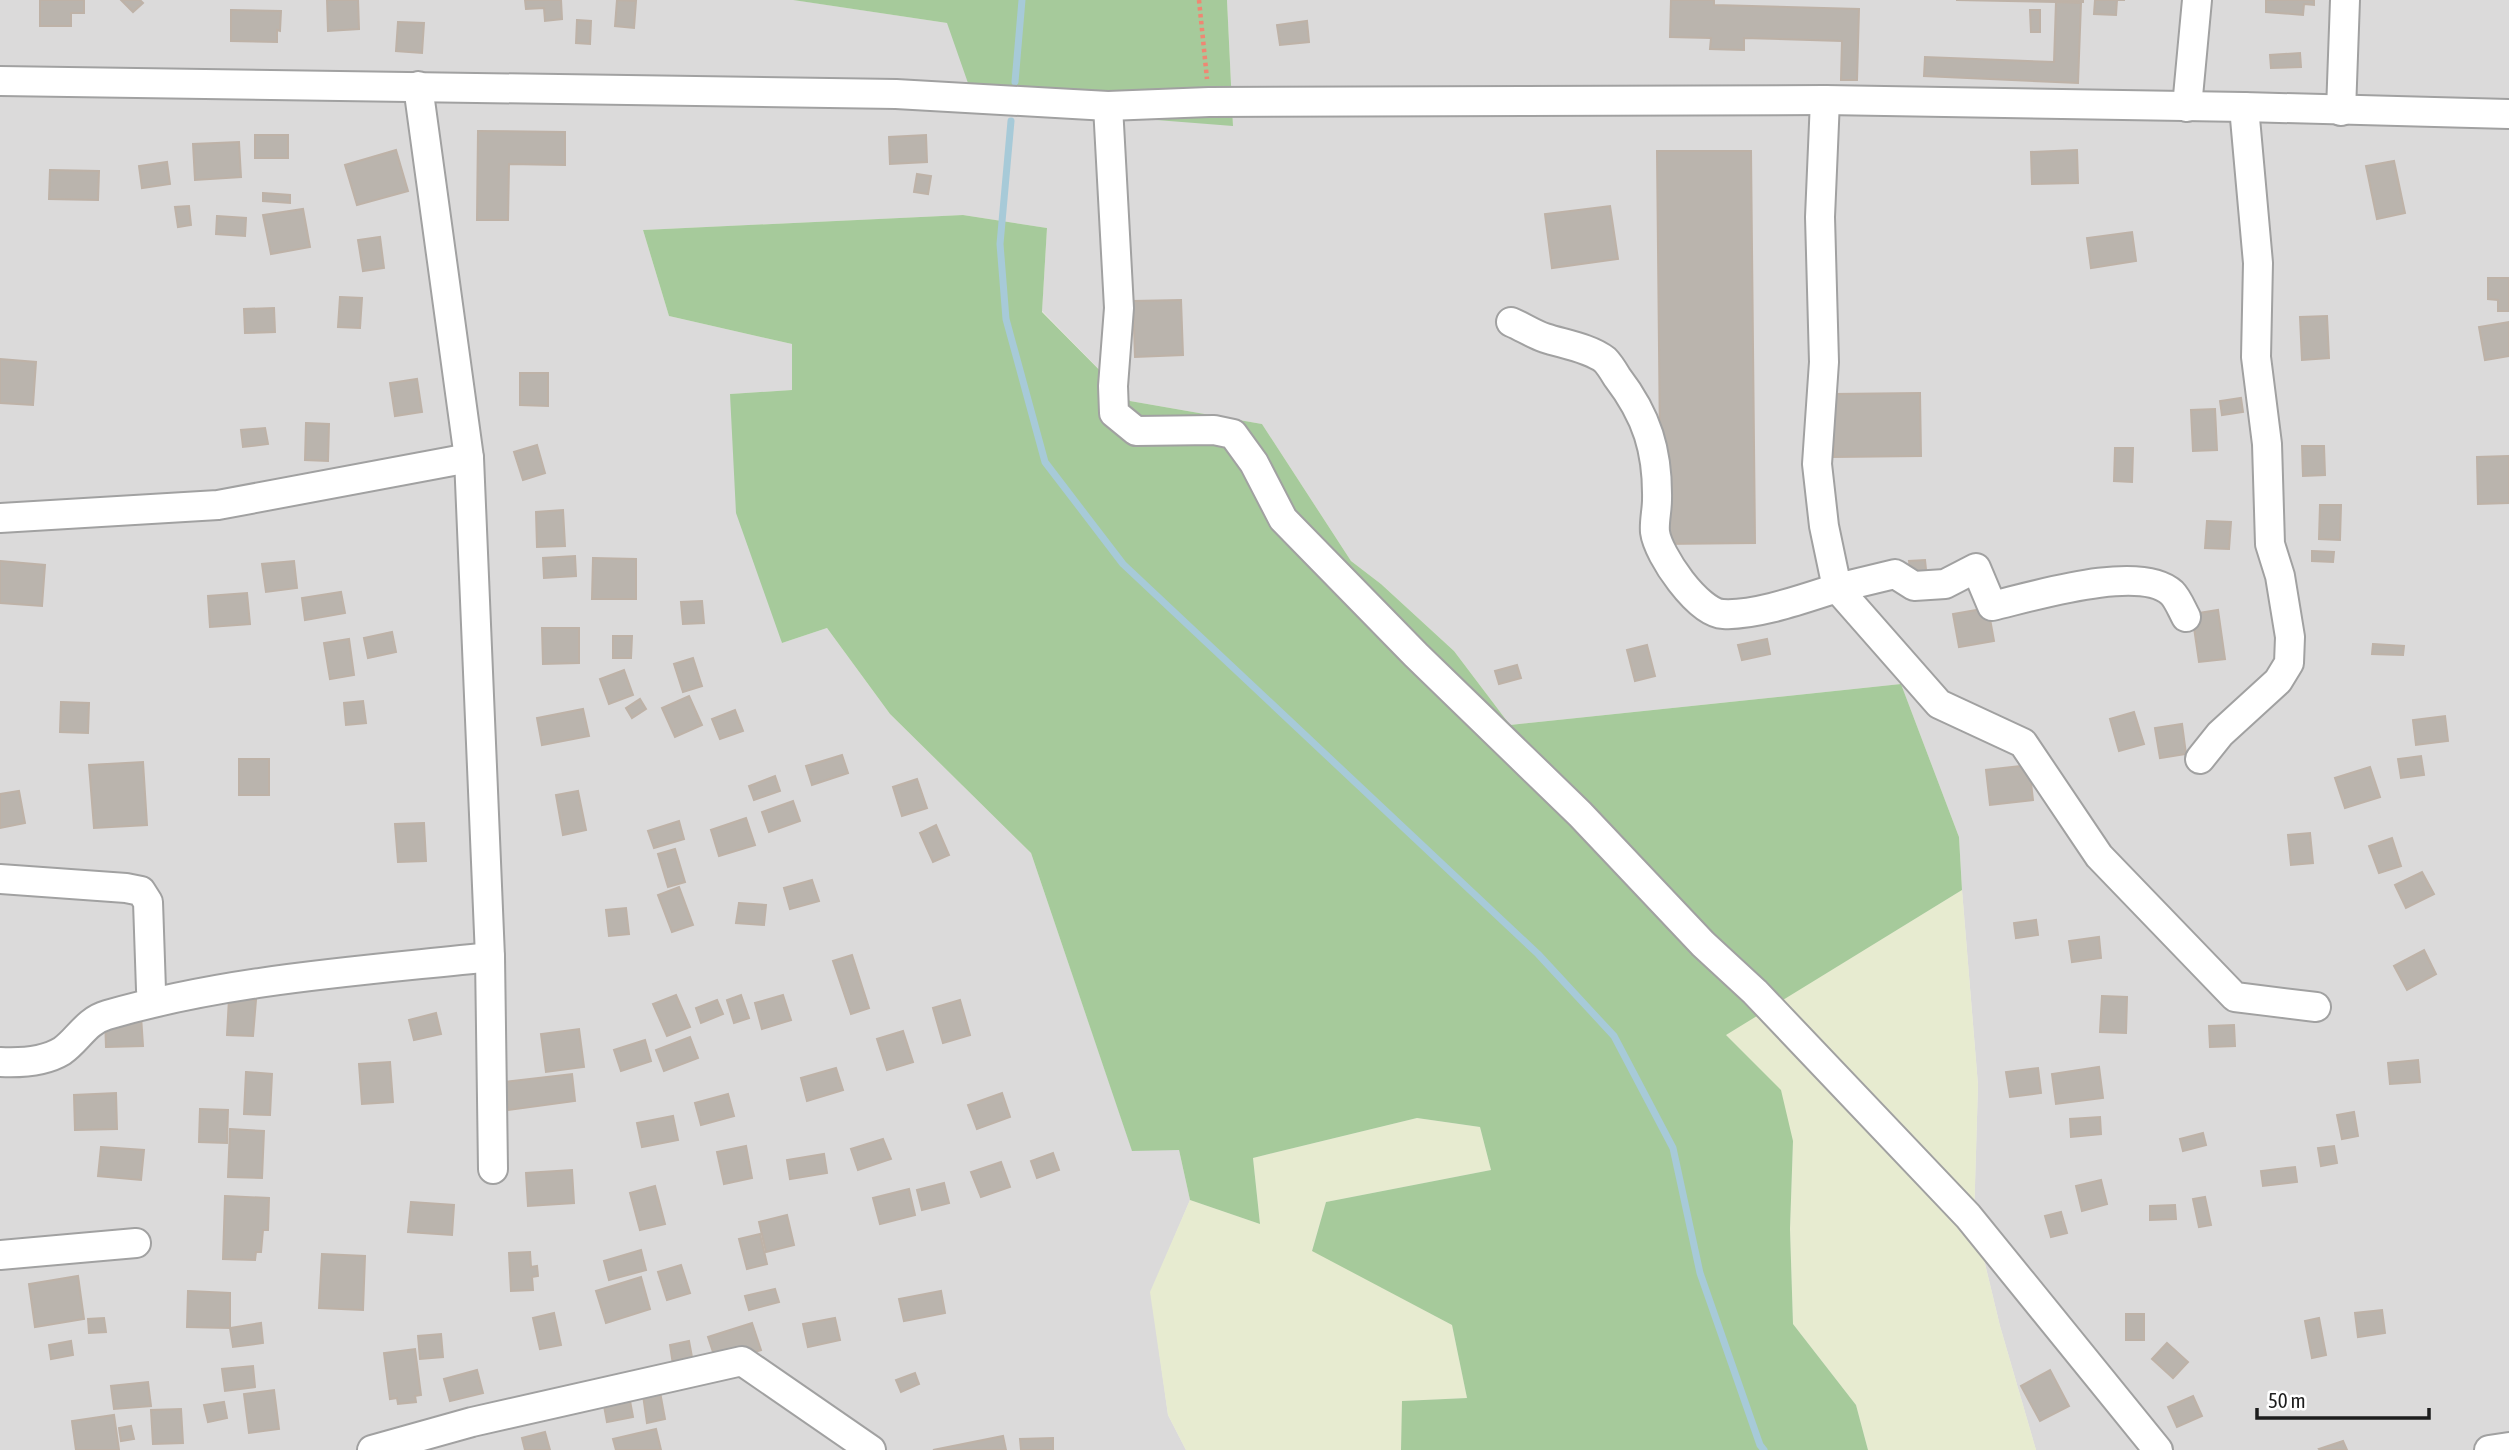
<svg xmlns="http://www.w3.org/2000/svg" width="2509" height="1450" font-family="'Asap Condensed',sans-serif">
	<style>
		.residential { fill: #dbdada }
		.farmland { fill: #e7ebd0 }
		.forest { fill: #a6ca9b }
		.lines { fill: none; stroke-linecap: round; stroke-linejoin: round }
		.stream { stroke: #a7cad8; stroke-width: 7 }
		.building { fill: #bab4ad; stroke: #beb2a7; stroke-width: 2 }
		.minor-casing { stroke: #a1a1a1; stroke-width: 32 }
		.path { stroke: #ef8773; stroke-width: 4.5; stroke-dasharray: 3.5 3.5; stroke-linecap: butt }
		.minor { stroke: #fff; stroke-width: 28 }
	</style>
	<rect width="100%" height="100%" fill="#edebe3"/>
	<polygon class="residential" points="0,0 794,0 947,23 1233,125 1227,0 2509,0 2509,1450 2036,1450 2000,1326 1974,1218 1978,1085 1962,890 1959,837 1901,684 1510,725 1454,651 1381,584 1351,561 1262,424 1130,401 1042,311 1047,228 963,215 643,230 669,316 792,344 793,390 730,394 782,643 827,628 890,714 1031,853 1132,1150 1179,1150 1190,1200 1151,1292 1168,1415 1186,1450 0,1450"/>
	<g class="farmland">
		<polygon points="1962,890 1978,1085 1974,1218 2000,1326 2036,1450 1868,1450 1856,1405 1793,1324 1790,1229 1793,1141 1725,1035"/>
		<polygon points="1417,1118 1480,1127 1491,1170 1326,1202 1312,1250 1452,1325 1467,1398 1403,1401 1401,1450 1186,1450 1168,1415 1150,1292 1190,1200 1260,1224 1253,1158"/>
	</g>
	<g class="forest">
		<polygon points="793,0 1227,0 1233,126 976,106 947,23"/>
		<polygon points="963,215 1047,228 1042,312 1130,401 1262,424 1351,561 1381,584 1454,651 1510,725 1901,684 1959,837 1962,890 1726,1035 1781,1090 1793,1141 1790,1229 1793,1324 1856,1405 1868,1450 1401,1450 1402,1401 1467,1398 1452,1325 1312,1251 1326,1202 1491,1170 1480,1127 1417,1118 1253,1158 1260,1224 1190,1200 1179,1150 1132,1151 1031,853 890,714 827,628 782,643 736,513 730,394 792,390 792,344 669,316 643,230"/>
	</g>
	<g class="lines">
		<g class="stream">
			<polyline points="1015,82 1022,0"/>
			<polyline points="1011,121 1000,244 1006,319 1045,462 1123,564 1538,954 1614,1036 1673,1148 1700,1273 1760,1445 1764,1450"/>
		</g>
	</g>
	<g class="building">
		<polygon points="40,0 84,0 84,13 71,13 71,26 40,26"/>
		<polygon points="121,0 140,0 143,3 133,12"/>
		<polygon points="327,0 358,0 359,29 328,31"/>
		<polygon points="525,0 561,0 562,19 545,21 544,8 526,9"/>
		<polygon points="617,0 636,1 634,28 615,26"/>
		<polygon points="1671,0 1714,0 1714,5 1859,9 1857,80 1841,80 1842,41 1744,38 1744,50 1710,49 1711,38 1670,37"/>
		<polygon points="1956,0 2083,0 2083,2 2056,2"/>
		<polygon points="2095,0 2125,0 2117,0 2116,15 2094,14"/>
		<polygon points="2266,0 2314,0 2314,5 2304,4 2303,15 2266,12"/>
		<polygon points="2056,2 2081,3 2078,83 1924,76 1925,57 2054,62"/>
		<polygon points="231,10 281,11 280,31 277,30 277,42 231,41"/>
		<polygon points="2030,10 2040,10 2040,32 2031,32"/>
		<polygon points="577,20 591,21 590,44 576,43"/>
		<polygon points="1307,21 1309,42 1280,45 1277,25"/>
		<polygon points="398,22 424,23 422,53 396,51"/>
		<polygon points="2300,53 2301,67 2271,68 2270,55"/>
		<polygon points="478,131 565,132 565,165 509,164 508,220 477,220"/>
		<rect x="255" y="135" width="33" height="23"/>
		<polygon points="926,135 927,162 890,164 889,137"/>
		<polygon points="239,142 241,177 195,180 193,144"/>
		<polygon points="396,150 408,191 357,205 345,165"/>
		<polygon points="2077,150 2078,183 2032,184 2031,152"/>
		<polygon points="1657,151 1751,151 1755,543 1661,544"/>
		<polygon points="2394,161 2405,213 2377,219 2366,166"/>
		<polygon points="167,162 170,184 142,188 139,166"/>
		<polygon points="50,170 99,171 98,200 49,199"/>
		<polygon points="917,174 931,176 928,194 914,192"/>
		<polygon points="263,193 290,195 290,203 263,201"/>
		<polygon points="189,206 191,225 178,227 175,207"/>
		<polygon points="1610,206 1618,259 1552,268 1545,214"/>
		<polygon points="303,209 310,247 271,254 263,215"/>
		<polygon points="217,216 246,218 245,236 216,234"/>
		<polygon points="2132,232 2136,261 2091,268 2087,238"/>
		<polygon points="380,237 384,268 363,271 358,240"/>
		<polygon points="2488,278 2509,278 2509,311 2498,311 2498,300 2488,299"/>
		<polygon points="340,297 362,298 360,328 338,327"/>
		<polygon points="1181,300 1183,355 1135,357 1133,301"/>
		<polygon points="274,308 275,332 245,333 244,309"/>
		<polygon points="2327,316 2329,358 2302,360 2300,317"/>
		<polygon points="2509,322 2509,356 2485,360 2479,327"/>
		<polygon points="0,359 36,362 33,405 0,403"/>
		<polygon points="520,373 548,373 548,406 520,405"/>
		<polygon points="417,379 422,412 395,416 390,383"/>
		<polygon points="1920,393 1921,456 1834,457 1833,394"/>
		<polygon points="2241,398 2243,412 2222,415 2220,401"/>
		<polygon points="2215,409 2217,450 2193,451 2191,410"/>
		<polygon points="306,423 329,424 328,461 305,460"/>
		<polygon points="265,428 268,444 243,447 241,430"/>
		<polygon points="537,445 545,473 523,480 514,452"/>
		<polygon points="2302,446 2324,446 2325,475 2303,476"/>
		<polygon points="2115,448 2133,448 2132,482 2114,481"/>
		<polygon points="2509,456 2509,503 2478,504 2477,457"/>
		<polygon points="2320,505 2341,505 2340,540 2319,539"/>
		<polygon points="563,510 565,546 537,547 536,512"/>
		<polygon points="2207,521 2231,522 2229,549 2205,548"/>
		<polygon points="2312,551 2334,552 2333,562 2312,561"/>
		<polygon points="575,556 576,576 544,578 543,558"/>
		<polygon points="593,558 636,559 636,599 592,599"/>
		<polygon points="1925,560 1927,579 1911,581 1909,561"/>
		<polygon points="0,561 45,565 42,606 0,603"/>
		<polygon points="294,561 297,588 266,592 262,564"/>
		<polygon points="341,592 345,613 305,620 302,598"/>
		<polygon points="247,593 250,624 210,627 208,596"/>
		<polygon points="702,601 704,623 683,624 681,602"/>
		<polygon points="1988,608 1994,641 1959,647 1953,614"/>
		<polygon points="2218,610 2225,659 2199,662 2192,614"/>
		<polygon points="542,628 579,628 579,663 543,664"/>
		<polygon points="392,632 396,652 368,658 364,638"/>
		<polygon points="613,636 632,636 631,658 613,658"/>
		<polygon points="349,639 354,675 330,679 324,643"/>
		<polygon points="1767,639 1770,654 1742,660 1738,645"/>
		<polygon points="2373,644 2404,646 2403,655 2372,654"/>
		<polygon points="1647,645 1655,676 1635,681 1627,650"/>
		<polygon points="693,658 702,686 683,692 674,664"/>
		<polygon points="1517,665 1521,678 1499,684 1495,671"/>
		<polygon points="624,670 633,695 609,704 600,679"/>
		<polygon points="689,696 702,725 675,737 662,708"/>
		<polygon points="640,699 646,709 632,718 626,708"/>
		<polygon points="363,701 366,723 346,725 344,703"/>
		<polygon points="61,702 89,703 88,733 60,732"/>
		<polygon points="583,709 589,736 542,745 537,718"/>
		<polygon points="735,710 743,731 720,739 712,719"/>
		<polygon points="2134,712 2144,744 2119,751 2110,719"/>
		<polygon points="2445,716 2448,741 2416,745 2413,720"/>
		<polygon points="2182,724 2186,754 2160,758 2155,728"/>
		<polygon points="842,755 848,773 812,785 806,766"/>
		<polygon points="2421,756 2424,775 2401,778 2398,759"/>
		<rect x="239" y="759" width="30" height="36"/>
		<polygon points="143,762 147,825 94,828 89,765"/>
		<polygon points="2029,765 2033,800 1990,805 1986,770"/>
		<polygon points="2370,767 2380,797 2345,808 2335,778"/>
		<polygon points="775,776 780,791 754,800 749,786"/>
		<polygon points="917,779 927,808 902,816 893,787"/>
		<polygon points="19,791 25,823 0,828 0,794"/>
		<polygon points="578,791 586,830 563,835 556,795"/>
		<polygon points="793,801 800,821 769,832 762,812"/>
		<polygon points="746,818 755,845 719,856 711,830"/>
		<polygon points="679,821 684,839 654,848 648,831"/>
		<polygon points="424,823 426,861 398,862 395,824"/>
		<polygon points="936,825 949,855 933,862 920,833"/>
		<polygon points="2310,833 2313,863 2291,865 2288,835"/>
		<polygon points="2392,838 2401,866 2379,873 2369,846"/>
		<polygon points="675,849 685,882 668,887 658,854"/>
		<polygon points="2422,872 2434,894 2406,908 2395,885"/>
		<polygon points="812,880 819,901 790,909 784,888"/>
		<polygon points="679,887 693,925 672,932 658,895"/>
		<polygon points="739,903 766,905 764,925 736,923"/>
		<polygon points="626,908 629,934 609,936 606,910"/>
		<polygon points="2036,920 2038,935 2016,938 2014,923"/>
		<polygon points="2099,937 2101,958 2072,962 2069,941"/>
		<polygon points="2424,950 2436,974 2407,990 2394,966"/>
		<polygon points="852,955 869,1008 851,1014 833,961"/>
		<polygon points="676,995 690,1027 667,1036 653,1004"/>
		<polygon points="741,995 749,1018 734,1023 727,1000"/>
		<polygon points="783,995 791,1020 762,1029 755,1003"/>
		<polygon points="2102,996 2127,997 2126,1033 2100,1032"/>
		<polygon points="229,998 256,1000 253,1036 227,1035"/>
		<polygon points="717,1000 723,1014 701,1023 696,1008"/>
		<polygon points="960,1000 970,1035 943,1043 933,1008"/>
		<polygon points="436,1013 441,1034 414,1040 409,1020"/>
		<polygon points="141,1016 143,1046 106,1047 105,1018"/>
		<polygon points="2234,1025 2235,1046 2210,1047 2209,1026"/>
		<polygon points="579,1029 584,1067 546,1072 541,1034"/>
		<polygon points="903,1031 913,1062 887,1070 877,1039"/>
		<polygon points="690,1037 698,1058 664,1071 656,1050"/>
		<polygon points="645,1040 651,1061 621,1071 614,1050"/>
		<polygon points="2418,1060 2420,1082 2390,1084 2388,1063"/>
		<polygon points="390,1062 393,1102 362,1104 359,1064"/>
		<polygon points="2099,1067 2103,1098 2056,1104 2052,1074"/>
		<polygon points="836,1068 843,1090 807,1101 801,1078"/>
		<polygon points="2038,1068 2041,1093 2010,1097 2006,1072"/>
		<polygon points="246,1072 272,1074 270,1115 244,1114"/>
		<polygon points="572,1074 575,1101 508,1110 504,1082"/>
		<polygon points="116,1093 117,1129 75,1130 74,1095"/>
		<polygon points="1002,1093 1010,1117 977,1129 968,1105"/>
		<polygon points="728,1094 734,1116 701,1125 695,1103"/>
		<polygon points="200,1109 228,1110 227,1143 199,1142"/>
		<polygon points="2354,1112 2358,1136 2342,1139 2337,1115"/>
		<polygon points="673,1116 678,1140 642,1147 637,1123"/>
		<polygon points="2100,1117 2101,1134 2071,1137 2070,1119"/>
		<polygon points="230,1129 264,1131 262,1178 228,1177"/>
		<polygon points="2203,1133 2206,1145 2183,1151 2180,1139"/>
		<polygon points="883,1139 891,1159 858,1170 851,1149"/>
		<polygon points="746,1146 752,1178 724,1184 717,1152"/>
		<polygon points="2334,1146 2337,1163 2321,1166 2318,1148"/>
		<polygon points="101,1147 144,1150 141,1180 98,1176"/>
		<polygon points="1053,1153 1059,1170 1037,1178 1031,1161"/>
		<polygon points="824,1154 827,1173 790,1179 787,1160"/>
		<polygon points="1001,1162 1010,1187 981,1197 971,1172"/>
		<polygon points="2295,1167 2297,1182 2263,1186 2261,1171"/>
		<polygon points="572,1170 574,1203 528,1206 526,1173"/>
		<polygon points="2101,1180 2107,1204 2082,1211 2076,1186"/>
		<polygon points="944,1183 949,1203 922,1210 917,1190"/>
		<polygon points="655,1186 665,1224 640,1230 630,1193"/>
		<polygon points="909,1189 915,1215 880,1224 873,1198"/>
		<polygon points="225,1196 269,1198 268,1230 263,1230 261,1252 256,1252 255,1260 223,1259"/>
		<polygon points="2205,1197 2211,1225 2199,1227 2193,1199"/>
		<polygon points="411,1202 454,1205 452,1235 408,1232"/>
		<polygon points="2175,1205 2176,1219 2150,1220 2150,1206"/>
		<polygon points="2061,1212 2067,1233 2051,1237 2045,1216"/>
		<polygon points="787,1215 794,1245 766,1252 759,1222"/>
		<polygon points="760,1234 767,1264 747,1269 739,1239"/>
		<polygon points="641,1250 646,1270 609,1280 604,1261"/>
		<polygon points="530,1252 531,1267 537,1266 538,1276 532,1277 533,1290 511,1291 509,1253"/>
		<polygon points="322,1254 365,1256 363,1310 319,1308"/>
		<polygon points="681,1265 690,1293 667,1300 658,1272"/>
		<polygon points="78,1276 84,1319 35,1327 29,1284"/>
		<polygon points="641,1277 650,1309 606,1323 596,1291"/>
		<polygon points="775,1289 779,1302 749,1310 745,1296"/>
		<polygon points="188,1291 230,1293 230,1328 187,1327"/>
		<polygon points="941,1291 945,1313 904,1321 899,1299"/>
		<polygon points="2382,1310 2385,1333 2358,1337 2355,1313"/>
		<polygon points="554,1313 561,1345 540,1349 533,1318"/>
		<rect x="2126" y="1314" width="18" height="26"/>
		<polygon points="104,1318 106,1332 89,1333 88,1319"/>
		<polygon points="835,1318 840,1340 808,1347 803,1324"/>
		<polygon points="2319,1318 2326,1355 2312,1358 2305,1321"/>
		<polygon points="261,1323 263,1343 233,1347 230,1328"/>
		<polygon points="752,1323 761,1350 717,1364 708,1337"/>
		<polygon points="441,1334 443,1357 420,1359 418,1336"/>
		<polygon points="71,1341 73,1355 51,1359 49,1345"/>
		<polygon points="689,1341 694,1368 674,1371 670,1345"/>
		<polygon points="2167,1343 2188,1362 2173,1378 2152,1359"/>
		<polygon points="415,1349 421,1395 415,1396 416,1402 398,1404 397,1398 390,1399 384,1353"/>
		<polygon points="253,1366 255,1387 225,1391 222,1369"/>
		<polygon points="477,1370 483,1393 450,1401 444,1379"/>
		<polygon points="2050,1370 2069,1406 2040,1421 2021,1386"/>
		<polygon points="915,1373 919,1384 901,1392 896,1380"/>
		<polygon points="148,1382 151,1406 114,1409 111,1386"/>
		<polygon points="274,1390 279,1429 249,1433 244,1394"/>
		<polygon points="628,1390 633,1417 607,1422 602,1395"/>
		<polygon points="660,1392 665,1419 647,1423 643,1395"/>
		<polygon points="2193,1396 2202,1416 2177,1427 2168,1407"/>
		<polygon points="224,1402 227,1418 208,1422 204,1405"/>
		<polygon points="181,1409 183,1443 153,1444 151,1410"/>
		<polygon points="114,1415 119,1450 76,1450 72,1421"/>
		<polygon points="131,1426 134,1439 121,1441 119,1428"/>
		<polygon points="656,1429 661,1450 616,1450 613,1439"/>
		<polygon points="545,1432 550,1450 525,1450 522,1438"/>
		<polygon points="1003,1436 1006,1450 933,1450"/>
		<polygon points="1053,1438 1053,1450 1021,1450 1020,1439"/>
		<polygon points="2343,1441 2347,1450 2320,1450 2319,1449"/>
	</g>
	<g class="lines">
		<g class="minor-casing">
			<g id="minor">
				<polyline points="0,81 896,94 1108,106 1209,102 1825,100 2244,107 2509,114"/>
				<polyline points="418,86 469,458 490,957 493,1169"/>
				<path d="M1825,100L1820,217L1824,362L1817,464L1824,526L1837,588L1895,574L1914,586L1945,584L1976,568L1992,606C2031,597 2140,563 2172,593C2178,599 2182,610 2186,617"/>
				<polyline points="1108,106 1119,308 1113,386 1114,413 1136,431 1214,430 1233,434 1254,463 1283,519 1416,655 1580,814 1703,944 1755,992 1968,1216 2158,1450"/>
				<polyline points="2187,107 2197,0"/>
				<polyline points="2341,111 2345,0"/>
				<path d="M1511,322C1523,327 1533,334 1545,338C1563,344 1590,348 1605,360C1609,364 1614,372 1617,377C1647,416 1658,451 1657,500C1657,510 1654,522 1655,532C1658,555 1698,613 1723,614C1756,616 1805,598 1837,588L1939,704L2023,743L2099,856L2235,997L2316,1007"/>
				<polyline points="0,518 218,505 469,458"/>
				<polyline points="2200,759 2220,734 2278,681 2289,663 2290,637 2280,576 2270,544 2267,444 2256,357 2258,263 2244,107"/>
				<polyline points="0,879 126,888 141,891 148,902 151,990 155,1001"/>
				<path d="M0,1062C20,1063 44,1062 62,1051C78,1040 86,1021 107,1015C231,979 362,971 490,957"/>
				<polyline points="0,1255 136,1243"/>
				<polyline points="372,1450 472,1422 742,1361 871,1450"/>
				<polyline points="2489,1450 2509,1447"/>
			</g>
		</g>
		<polyline class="path" points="1199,0 1207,79"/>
		<use href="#minor" class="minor"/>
	</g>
	<path d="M2257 1408v10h172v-10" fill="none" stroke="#1d1d1d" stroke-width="3.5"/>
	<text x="2268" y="1408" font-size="21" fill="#1d1d1d" stroke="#ffffff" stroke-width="5" paint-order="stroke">50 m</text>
</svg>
